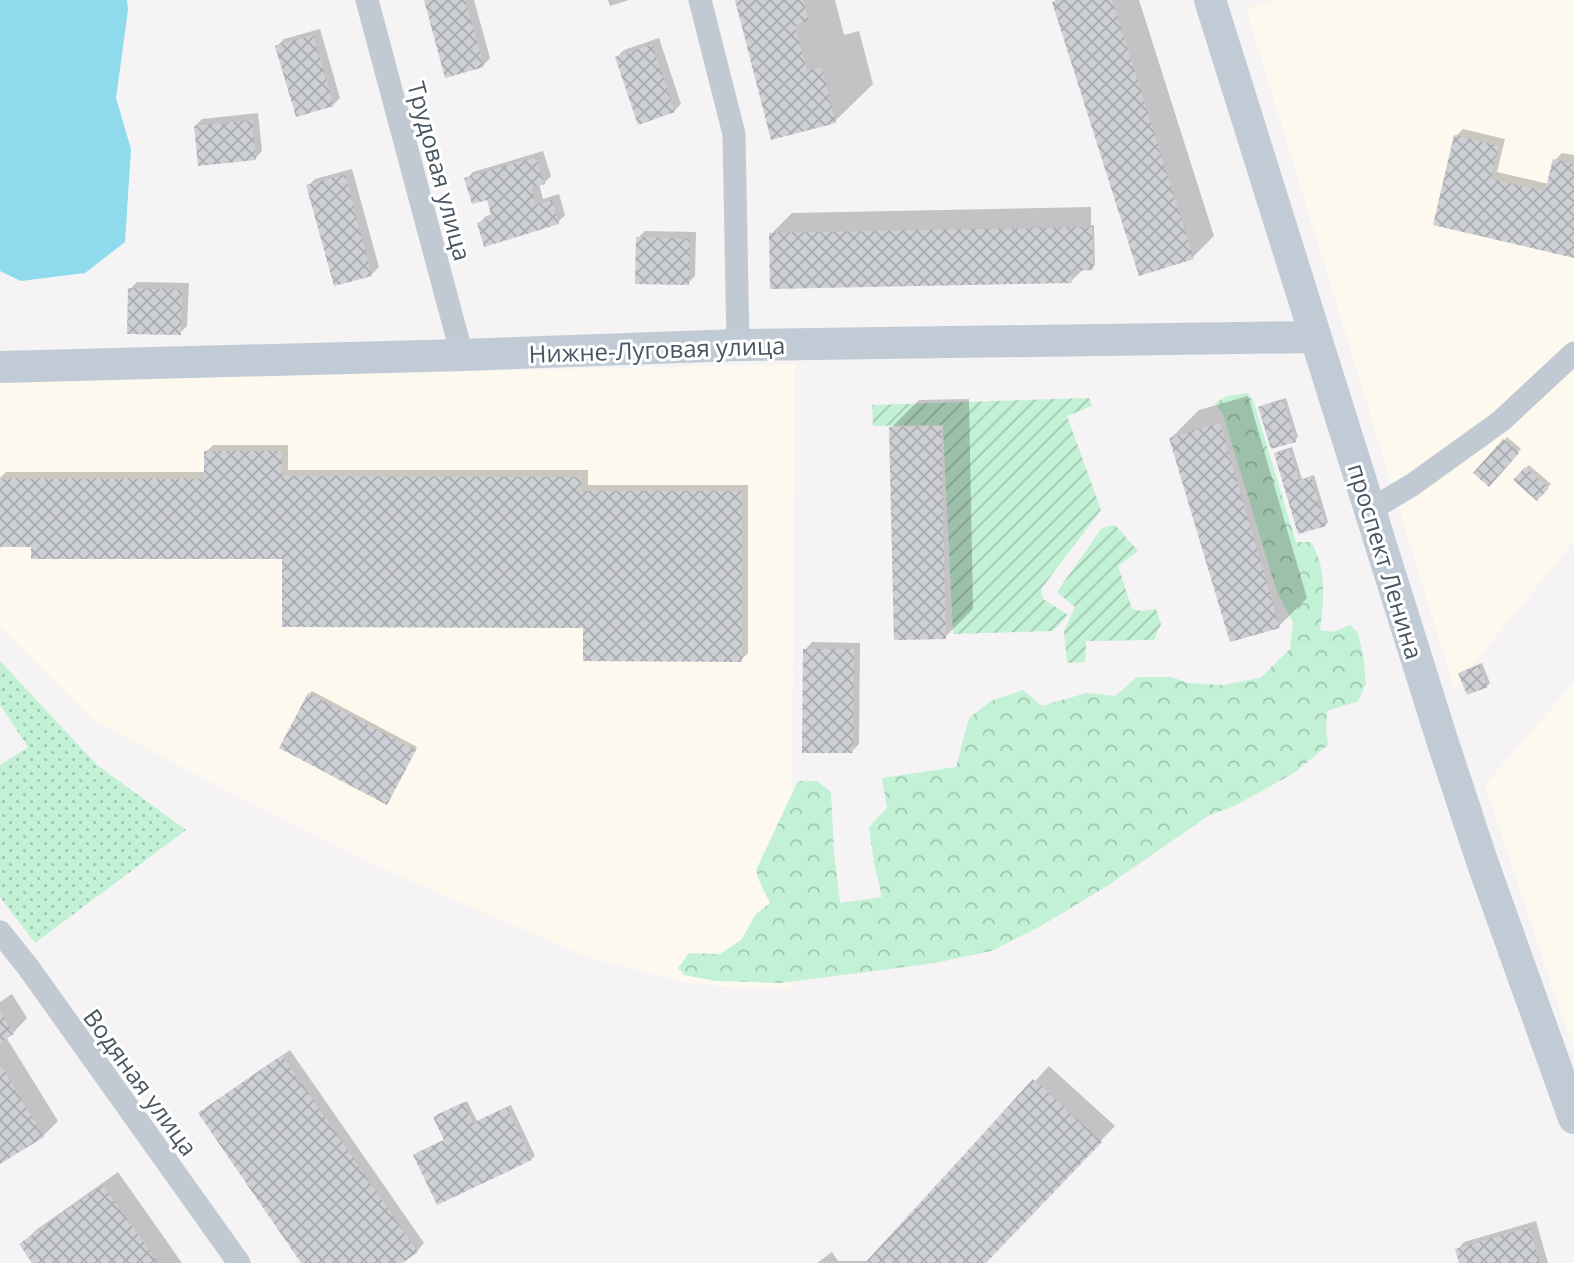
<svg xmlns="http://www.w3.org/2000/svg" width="1574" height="1263" font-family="'Open Sans',sans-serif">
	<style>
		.commercial { fill: #fdf9ef }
		.grass { fill: url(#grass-dots) }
		.forest { fill: url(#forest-crowns) }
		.garden { fill: url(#garden-furrows) }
		.water { fill: #90daee }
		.shadow { fill: #0003 }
		.building { fill: url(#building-cross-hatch) }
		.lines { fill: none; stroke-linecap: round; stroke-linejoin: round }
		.street { stroke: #c1cad2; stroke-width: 23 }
		.secondary { stroke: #c1cbd6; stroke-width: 32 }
		.labels { text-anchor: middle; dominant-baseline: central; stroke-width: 6; stroke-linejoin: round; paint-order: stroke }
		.street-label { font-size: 24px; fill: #4a5661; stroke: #fff }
	</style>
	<defs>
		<pattern id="grass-dots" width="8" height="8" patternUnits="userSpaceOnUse" patternTransform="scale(1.75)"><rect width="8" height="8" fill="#c3f1d5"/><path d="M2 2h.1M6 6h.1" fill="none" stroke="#a0c6b0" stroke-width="1.8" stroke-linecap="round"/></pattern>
		<pattern id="forest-crowns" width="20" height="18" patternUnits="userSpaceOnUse" patternTransform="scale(1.75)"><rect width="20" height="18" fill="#c3f1d5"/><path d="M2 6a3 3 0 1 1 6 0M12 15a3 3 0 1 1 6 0" fill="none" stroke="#a0c6b0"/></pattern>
		<pattern id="garden-furrows" width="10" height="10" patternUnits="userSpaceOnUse" patternTransform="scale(1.75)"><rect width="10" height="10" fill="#c3f1d5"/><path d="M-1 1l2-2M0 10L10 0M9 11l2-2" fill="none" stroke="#a0c6b0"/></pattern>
		<pattern id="building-cross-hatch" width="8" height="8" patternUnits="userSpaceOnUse" patternTransform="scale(1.75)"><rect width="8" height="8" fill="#cdcfd5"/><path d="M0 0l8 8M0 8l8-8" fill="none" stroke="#a8abb0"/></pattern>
	</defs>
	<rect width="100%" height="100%" fill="#f5f3f3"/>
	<g class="commercial">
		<polygon points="1275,0 1574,0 1574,541 1454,688 1246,9"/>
		<polygon points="795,364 791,988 750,989 683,982 587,957 388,871 237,796 94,721 0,627 0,382"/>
		<polygon points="1574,682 1574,1052 1485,785"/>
	</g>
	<polygon class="grass" points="0,661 97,765 186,830 35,943 0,897 0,765 28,747 0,705"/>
	<path class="forest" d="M1248,393L1254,403L1261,426L1296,542H1311C1327,568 1324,601 1320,630L1333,632L1350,625L1358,633L1363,656L1366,683L1358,701L1327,711L1326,730L1328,745L1294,773L1236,805L1208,816L1107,886L1041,926L991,951L935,963L781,983L716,981L684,975L678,968L689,953L720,954L741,940L756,914L770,903L760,883L756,870L798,781H817L831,792L834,853L840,903L882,897L874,863L869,827L887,808L882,778L956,767L969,718L991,701L1023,690L1042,706L1086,693L1115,696L1137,677H1171L1188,683L1222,685L1260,678L1290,649L1293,622L1277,592L1223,414L1215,403L1228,396Z"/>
	<g class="garden">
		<polygon points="1089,398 1092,406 1067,416 1101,510 1041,589 1043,599 1068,615 1053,631 953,634 943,425 873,426 872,405"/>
		<polygon points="1115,525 1138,551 1118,566 1132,609 1141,611 1156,609 1161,624 1154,640 1086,641 1085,662 1067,663 1064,631 1075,607 1057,592 1102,528"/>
	</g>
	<polygon class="water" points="0,0 127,0 128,10 116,98 131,149 125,242 85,273 21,281 0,271"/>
	<g class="shadow">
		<polygon points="426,0 474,0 490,58 483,66"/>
		<polygon points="608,0 629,0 610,6"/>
		<polygon points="736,0 835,0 844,35 859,31 873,84 835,121"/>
		<polygon points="1056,0 1139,0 1214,236 1193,257 1054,2"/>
		<polygon points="320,29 340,98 333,105 277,46 284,39"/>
		<polygon points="659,38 681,104 674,111 617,57 624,50"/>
		<polygon points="258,113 262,151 255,159 195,126 202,119"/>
		<polygon points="1463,129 1505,139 1497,172 1549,184 1555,160 1562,153 1574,155 1574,256 1435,224 1456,136"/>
		<polygon points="543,151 551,176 544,183 539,184 543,199 559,194 565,215 558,222 479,223 486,216 493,214 488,198 466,179 473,172"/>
		<polygon points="352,169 379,267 371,275 308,186 315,179"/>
		<polygon points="1091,207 1091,225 1094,225 1095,265 1092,268 1084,269 1071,281 771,234 792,213"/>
		<polygon points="645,231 696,232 695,276 688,283 638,238"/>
		<polygon points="137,282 189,283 187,326 180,333 130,289"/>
		<polygon points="1248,396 1307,598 1279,626 1171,438 1199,410"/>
		<polygon points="1286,398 1298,437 1295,440 1260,408 1263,405"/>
		<polygon points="969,399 973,609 945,637 891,428 919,400"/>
		<polygon points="1507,437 1521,449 1489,485 1476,473"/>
		<polygon points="213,445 288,445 288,470 588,470 588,485 748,485 748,653 741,660 284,557 33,546 0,546 0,478 6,472 206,472 206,452"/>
		<polygon points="1292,447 1302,479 1314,475 1328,522 1325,525 1276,454 1279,451"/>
		<polygon points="1529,465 1551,484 1537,499 1516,479"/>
		<polygon points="812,642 860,643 859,744 852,751 805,650"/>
		<polygon points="1482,663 1490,683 1487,686 1460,674 1463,671"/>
		<polygon points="312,691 417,747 389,800 309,694"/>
		<polygon points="12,994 27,1018 13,1033 6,1037 58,1121 43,1136 0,1162 0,1002"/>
		<polygon points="290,1050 424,1243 417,1251 399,1263 303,1263 200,1114 207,1107"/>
		<polygon points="1049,1066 1115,1126 984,1263 817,1263 832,1252 838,1261 869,1261"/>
		<polygon points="467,1101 477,1121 511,1105 535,1156 531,1159 437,1203 415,1155 418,1152 446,1139 435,1117 438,1114"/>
		<polygon points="118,1172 182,1263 34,1263 21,1245 36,1230"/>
		<polygon points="1536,1221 1548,1263 1461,1263 1457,1250 1464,1242"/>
	</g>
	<g class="building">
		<polygon points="424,0 465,0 484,67 445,78"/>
		<polygon points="735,0 803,0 809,21 795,25 807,71 822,67 836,123 771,140"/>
		<polygon points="1057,0 1112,0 1194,259 1139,276 1052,2"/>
		<polygon points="313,35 334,106 296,117 275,46"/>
		<polygon points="652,44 675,112 638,125 615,57"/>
		<polygon points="252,120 256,160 198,166 194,126"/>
		<polygon points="1454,135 1499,146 1491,179 1545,191 1553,159 1574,164 1574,258 1433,225"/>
		<polygon points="536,157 545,184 531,188 536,205 552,200 559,224 484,247 477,223 492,218 487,200 472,204 464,178"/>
		<polygon points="345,175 372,276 334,286 306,185"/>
		<polygon points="1092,227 1093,270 1071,271 1072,283 770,289 769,233"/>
		<polygon points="636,237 690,239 689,285 635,284"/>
		<polygon points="128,288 182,290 181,335 127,334"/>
		<polygon points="1283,400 1296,442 1271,449 1258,407"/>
		<polygon points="1220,423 1280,628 1230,642 1169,438"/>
		<polygon points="941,426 946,639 894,640 889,427"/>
		<polygon points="1503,439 1519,453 1489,487 1473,473"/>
		<polygon points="1289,449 1299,481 1311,477 1326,526 1298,534 1274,453"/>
		<polygon points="204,451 282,451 282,476 581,477 581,491 742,491 742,662 583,661 583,628 282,627 282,559 31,559 31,547 0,547 0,479 204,479"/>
		<polygon points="1525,467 1549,488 1537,501 1513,480"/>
		<polygon points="803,649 854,649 853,753 802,753"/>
		<polygon points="1479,665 1488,687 1467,695 1458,673"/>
		<polygon points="308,693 416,750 387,805 279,748"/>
		<polygon points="0,1012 14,1034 0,1043"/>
		<polygon points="282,1055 418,1252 402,1263 301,1263 198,1113"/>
		<polygon points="0,1064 44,1137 0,1164"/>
		<polygon points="1033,1079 1102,1142 986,1263 865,1263"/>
		<polygon points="464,1102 473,1123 507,1107 532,1160 437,1205 413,1155 444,1140 433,1117"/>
		<polygon points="103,1185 158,1263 32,1263 19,1244"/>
		<polygon points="1529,1227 1540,1263 1459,1263 1455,1249"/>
	</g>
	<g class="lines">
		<g class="street">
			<polyline points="367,0 462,355"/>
			<polyline points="700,0 734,134 738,345"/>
			<polyline points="1370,510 1412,485 1501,421 1574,353"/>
			<polyline points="0,932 28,967 239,1263"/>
		</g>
		<g class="secondary">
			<polyline points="1210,0 1443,743 1483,864 1574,1118"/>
			<polyline points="0,367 462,355 738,345 1315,337"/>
		</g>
	</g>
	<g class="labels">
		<g class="street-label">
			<text transform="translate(440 171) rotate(75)">Трудовая улица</text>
			<text transform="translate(657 349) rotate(-2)">Нижне-Луговая улица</text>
			<text transform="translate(1386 561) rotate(73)">проспект Ленина</text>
			<text transform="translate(141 1082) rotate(54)">Водяная улица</text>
		</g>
	</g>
</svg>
